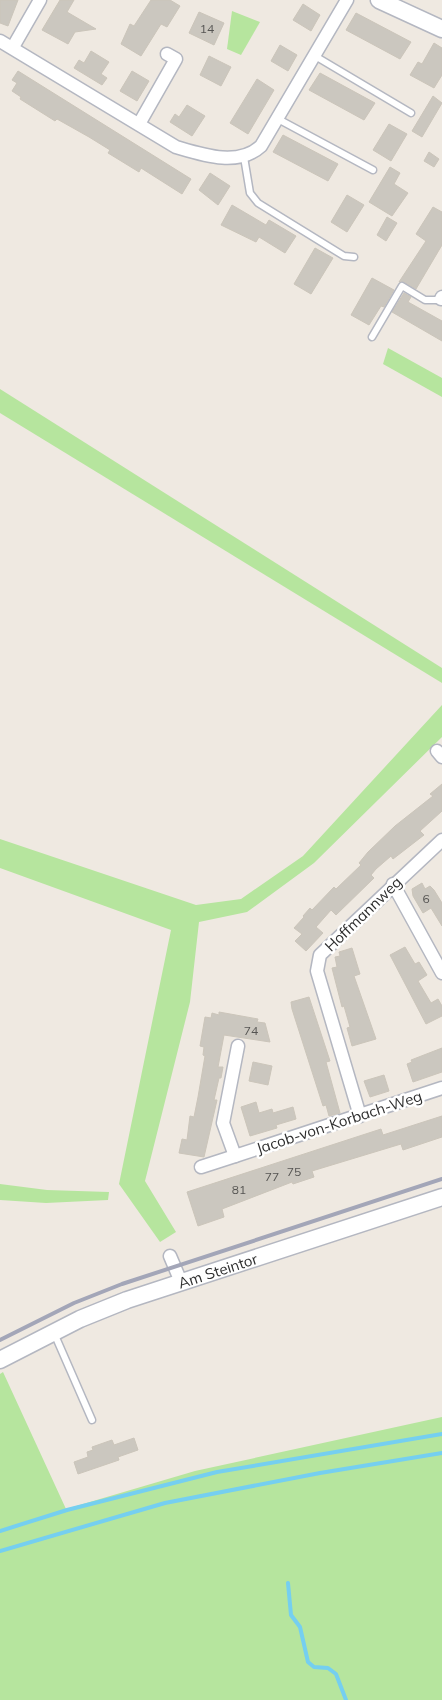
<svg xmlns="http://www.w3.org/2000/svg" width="442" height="1700" font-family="Mulish,sans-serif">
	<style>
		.green { fill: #b6e59e }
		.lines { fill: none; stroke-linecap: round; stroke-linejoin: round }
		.stream { stroke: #75cff0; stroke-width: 4 }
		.building { fill: #cbc7bf; stroke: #cbc5ba }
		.service-casing { stroke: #b4b7c1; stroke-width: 9 }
		.minor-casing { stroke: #b4b7c1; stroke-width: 15 }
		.tertiary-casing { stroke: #b4b7c1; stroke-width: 19 }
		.service { stroke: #fff; stroke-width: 6 }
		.minor { stroke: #fff; stroke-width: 12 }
		.tertiary { stroke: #fff; stroke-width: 16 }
		.rail { stroke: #a3a6b8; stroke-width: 4 }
		.labels { text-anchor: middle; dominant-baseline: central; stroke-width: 5; stroke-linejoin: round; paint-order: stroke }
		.number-label { font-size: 12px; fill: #555452 }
		.street-label { font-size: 15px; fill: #2e2e2e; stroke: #fff }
	</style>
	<rect width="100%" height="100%" fill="#efe9e1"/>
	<g class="green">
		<polygon points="232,11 260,22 241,55 227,49"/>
		<polygon points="388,348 442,378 442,397 383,364"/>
		<polygon points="0,389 442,668 442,683 0,413"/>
		<polygon points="442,705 442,737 314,863 247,912 199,922 190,1002 145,1181 176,1232 160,1242 119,1184 171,930 0,868 0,839 196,905 241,899 303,856"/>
		<polygon points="0,1184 47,1190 109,1192 108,1200 46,1203 0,1200"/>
		<polygon points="3,1372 66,1509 195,1471 442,1417 442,1700 0,1700 0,1374"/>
	</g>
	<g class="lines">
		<g class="stream">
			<polyline points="0,1531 67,1510 217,1472 442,1434"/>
			<polyline points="0,1551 165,1503 320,1473 442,1453"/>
			<polyline points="288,1583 291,1615 300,1627 308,1662 314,1667 328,1668 336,1674 346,1700"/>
		</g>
	</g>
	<g class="building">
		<polygon points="0,0 18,0 8,26 0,23"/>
		<polygon points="60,0 74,0 67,12 96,29 75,32 68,44 42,30"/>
		<polygon points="151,0 170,0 180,6 167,27 161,24 141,56 121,44 130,24 134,26"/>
		<polygon points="303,4 320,15 311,31 293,20"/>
		<polygon points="199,12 224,23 214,45 189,33"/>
		<polygon points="356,13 411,42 400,59 346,30"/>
		<polygon points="434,43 442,48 442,75 434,88 410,75 418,62 422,64"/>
		<polygon points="280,45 297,55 288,71 271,61"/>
		<polygon points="91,51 109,62 101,74 107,78 102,85 74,68 79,60 84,63"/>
		<polygon points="209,56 231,67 221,86 200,75"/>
		<polygon points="18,71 191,179 182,194 141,168 139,172 108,153 110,150 89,137 57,119 55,121 20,99 21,97 12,91 17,83 12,80"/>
		<polygon points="132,71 149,81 137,101 120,91"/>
		<polygon points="320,73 375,103 364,120 309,90"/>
		<polygon points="257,79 274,90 248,134 230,123"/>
		<polygon points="433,96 442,103 422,137 412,131"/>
		<polygon points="187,105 205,116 192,136 170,122 175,114 179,117"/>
		<polygon points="389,124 407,134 391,161 373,150"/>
		<polygon points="283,135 338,164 328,181 273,152"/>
		<polygon points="429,152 439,159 434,167 424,161"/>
		<polygon points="390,167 400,173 394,184 408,193 392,216 369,202"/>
		<polygon points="210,173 230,186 218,205 199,190"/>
		<polygon points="347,195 364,205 347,232 331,222"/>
		<polygon points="232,205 266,225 269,220 296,236 285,253 259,237 256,242 221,225"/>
		<polygon points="433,207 442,212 442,245 416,289 404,282 399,282 426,241 416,234"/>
		<polygon points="387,217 397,223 386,241 377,235"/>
		<polygon points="315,248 333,258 311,294 294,284"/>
		<polygon points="372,278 394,290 384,307 381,306 369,325 351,315"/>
		<polygon points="404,293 411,297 408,302 442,321 442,341 392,312"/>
		<polygon points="442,784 442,811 420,831 424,835 393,859 391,856 376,869 371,875 374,878 336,915 331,910 316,927 323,933 306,951 295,941 302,934 294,928 304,917 303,916 310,908 312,910 334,887 336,889 361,865 359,863 368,852 395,826 433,796 430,794"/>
		<polygon points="422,883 425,889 430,886 434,890 442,903 442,926 431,908 423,913 413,896 412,889"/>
		<polygon points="405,947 415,964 419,962 427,975 418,981 431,1003 438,999 442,1006 442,1016 426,1024 390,955"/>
		<polygon points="352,948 360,974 354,976 376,1039 352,1046 347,1028 350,1027 344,1006 342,1007 332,968 337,967 335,957 340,956 339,952"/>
		<polygon points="309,997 330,1061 326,1062 340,1113 329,1116 326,1105 323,1106 292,1009 291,1002"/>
		<polygon points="219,1012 258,1019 257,1022 265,1023 270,1042 224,1035 218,1067 223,1067 221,1078 219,1078 214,1100 217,1100 204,1157 179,1153 182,1139 187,1140 190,1116 194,1117 198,1097 205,1056 203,1055 204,1047 200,1046 205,1017 211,1018 212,1013 219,1015"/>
		<polygon points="442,1048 442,1072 413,1082 407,1064 412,1062 411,1060"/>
		<polygon points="253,1062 272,1066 268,1085 249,1081"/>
		<polygon points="384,1075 389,1091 370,1097 364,1081"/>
		<polygon points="256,1102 259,1113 272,1109 273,1113 293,1107 296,1119 276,1125 277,1128 250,1136 241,1107"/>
		<polygon points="442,1116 442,1137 403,1150 401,1144 312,1171 314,1177 293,1184 292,1182 222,1209 224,1217 198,1226 187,1192 381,1129 383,1135"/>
		<polygon points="134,1438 138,1450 118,1457 119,1460 78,1474 74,1462 88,1457 87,1452 93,1450 92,1447 112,1440 114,1445"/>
	</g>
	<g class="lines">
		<g class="service-casing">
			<g id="service">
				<polyline points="315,56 411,113"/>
				<polyline points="278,119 373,170"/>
				<polyline points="244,157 250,193 258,203 344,256 354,257"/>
				<polyline points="372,337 402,286 425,300 442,300"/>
				<polyline points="54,1333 92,1420"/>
			</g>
		</g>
		<g class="minor-casing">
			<g id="minor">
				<path d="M0,41L176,147C203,155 238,167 261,146L347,0"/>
				<polyline points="13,47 40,0"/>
				<polyline points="139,124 176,59 167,54"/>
				<polyline points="441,299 442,297"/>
				<polyline points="437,751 442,757"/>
				<polyline points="393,884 442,973"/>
				<polyline points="238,1046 223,1123 235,1156 442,1088"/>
				<polyline points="360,1116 317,971 320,955 442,840"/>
				<polyline points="201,1167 235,1156"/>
				<polyline points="170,1256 181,1282"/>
			</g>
		</g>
		<g class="tertiary-casing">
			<g id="tertiary">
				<polyline points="379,0 442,29"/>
				<path id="s1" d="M0,1360L80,1319L127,1300L442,1197"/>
			</g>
		</g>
		<use href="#service" class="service"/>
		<use href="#minor" class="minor"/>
		<use href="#tertiary" class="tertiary"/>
		<polyline class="rail" points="0,1340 74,1303 122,1284 442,1179"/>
	</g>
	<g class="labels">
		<g class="number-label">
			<text x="207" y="28">14</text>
			<text x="426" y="898">6</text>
			<text x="251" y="1030">74</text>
			<text x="294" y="1171">75</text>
			<text x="272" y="1176">77</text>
			<text x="239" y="1189">81</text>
		</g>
		<g class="street-label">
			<text transform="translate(363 914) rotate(-44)">Hoffmannweg</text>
			<text transform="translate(339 1122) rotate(-18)">Jacob-von-Korbach-Weg</text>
			<text stroke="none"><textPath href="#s1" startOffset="236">Am Steintor</textPath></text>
		</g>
	</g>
</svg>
